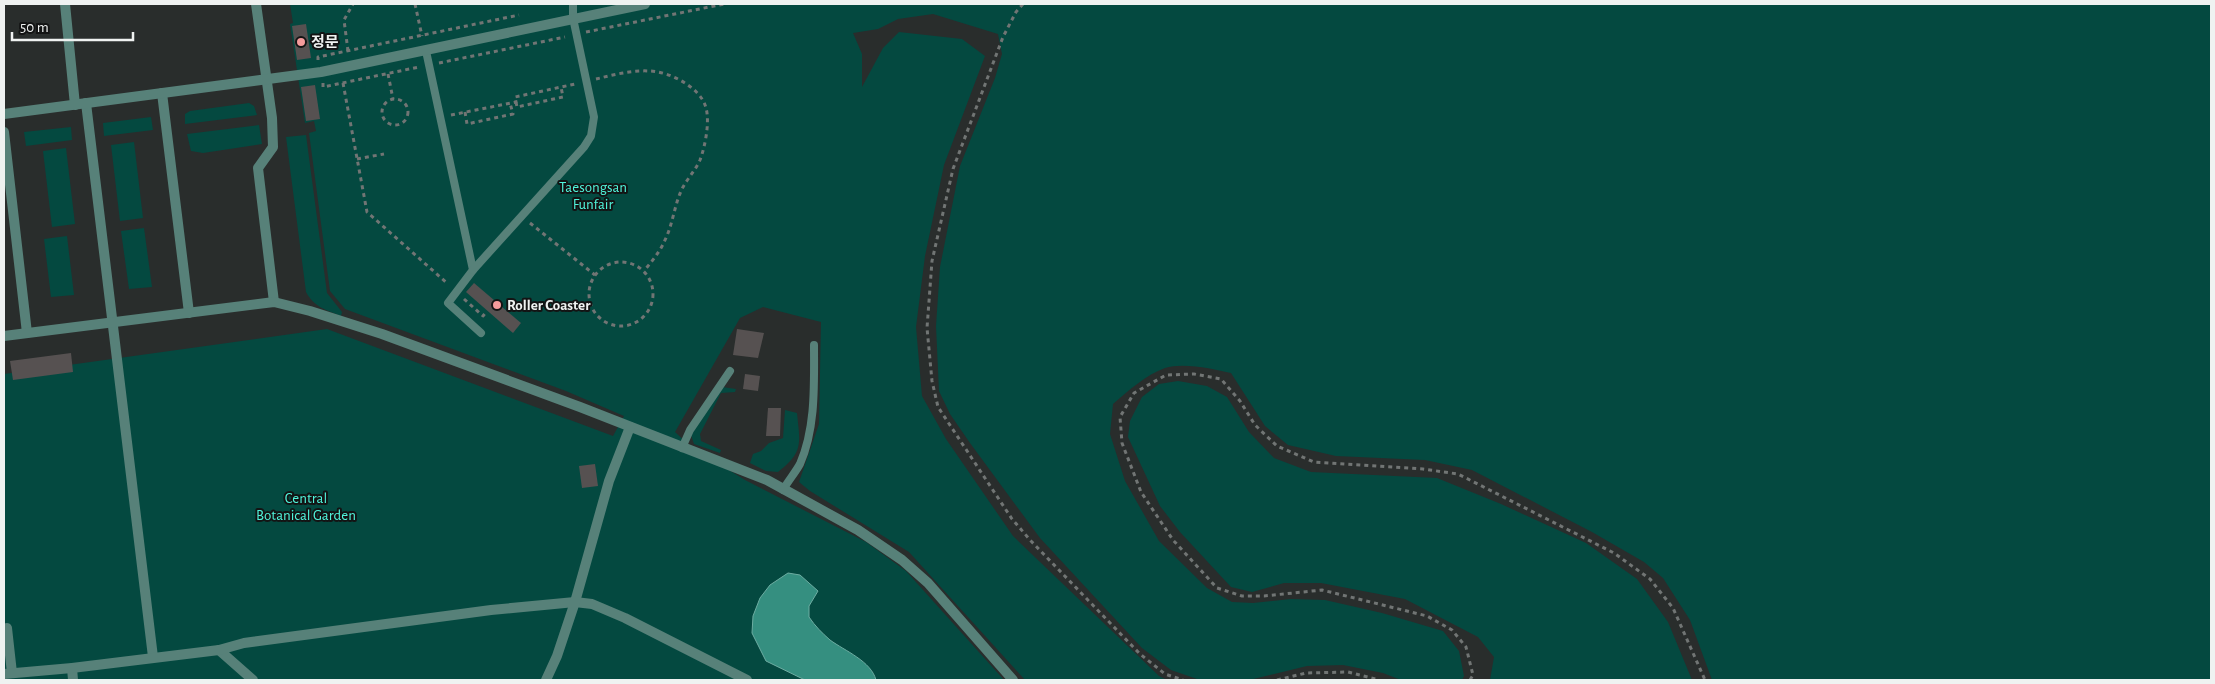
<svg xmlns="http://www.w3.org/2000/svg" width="2215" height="684" font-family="'Alegreya Sans','Noto Sans KR',sans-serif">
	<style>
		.green { fill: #044940 }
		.water { fill: #358f80; stroke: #6dada2 }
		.building { fill: #565151 }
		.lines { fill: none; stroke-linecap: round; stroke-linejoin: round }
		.path { stroke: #717574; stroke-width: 3; stroke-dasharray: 4 4; stroke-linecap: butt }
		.service { stroke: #578179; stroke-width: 8 }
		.minor { stroke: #578179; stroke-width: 10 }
		.poi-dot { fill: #f59b9c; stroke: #131414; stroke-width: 2 }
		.labels { text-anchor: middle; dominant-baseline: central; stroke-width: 4; stroke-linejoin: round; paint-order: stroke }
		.poi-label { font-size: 15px; font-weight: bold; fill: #eff2f1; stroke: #131414; text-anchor: start }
		.park-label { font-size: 15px; fill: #50f5dc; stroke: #131414 }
	</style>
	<rect width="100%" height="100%" fill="#292d2c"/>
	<g class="green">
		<path d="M290,4H2211V680H1712L1690,620L1663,578L1644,562L1592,532L1472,470L1425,460L1336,456L1288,445L1265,426L1231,373C1214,369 1183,362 1165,368C1146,375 1129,390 1113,404L1110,434L1125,481L1159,541L1207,588L1232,602L1253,603L1291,599L1325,600L1382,613L1443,631L1459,651L1464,676L1462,680H1401L1383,673L1343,665L1307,666L1249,680H1200L1171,670L1142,648L1040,538L970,443L950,414L939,391L936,326L940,267L960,166L995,78L1002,54L998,34L933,14L898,19L878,29L853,33L862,54V87L883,48L899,32L962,39L985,56L944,165L925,256L916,327L922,396L946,439L1013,536L1159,676L1167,680H1025L909,552L810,491L799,482L819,424L821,322L763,307L740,318L675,432L690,446L745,480L866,542L906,571L1004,680H4V374L327,329L613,436L624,416L566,391L345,309L330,291L309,133L316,131L314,121L305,123L290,24L293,23Z"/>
		<polygon points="249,103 254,106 257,115 185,124 185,114 190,111"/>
		<polygon points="151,117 153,130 104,136 103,123"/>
		<polygon points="259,125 262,144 203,153 191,151 187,134"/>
		<polygon points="71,127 72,140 26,146 24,132"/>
		<path d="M306,135L327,293L342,312L341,316C326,310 314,307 306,292L286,137Z"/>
		<polygon points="134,142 143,218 120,221 111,145"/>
		<polygon points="66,148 75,224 52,227 43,151"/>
		<polygon points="144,228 152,287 129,289 121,231"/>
		<polygon points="67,236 74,295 51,297 44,239"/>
		<polygon points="1178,381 1207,386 1227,397 1249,432 1274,458 1311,472 1437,478 1501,504 1586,543 1637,579 1668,622 1692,680 1490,680 1494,657 1478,637 1405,599 1321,583 1284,583 1252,592 1231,587 1180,532 1160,506 1128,437 1130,421 1142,397 1159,384"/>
		<polygon points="722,387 736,389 735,392 721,393 700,434 701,441 721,450 720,453 694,444 691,435"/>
		<path d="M785,410L797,413C800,443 804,452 778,472L766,471L750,463L753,454L761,451L769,443L783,438Z"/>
	</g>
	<path class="water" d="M788,573L800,575L818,591L809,606V617C815,626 822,633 830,640C845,651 871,661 876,680H805L766,661L752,633L753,616L760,598L770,585Z"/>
	<g class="building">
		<polygon points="306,24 311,58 297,60 292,26"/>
		<polygon points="315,85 320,119 306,121 301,87"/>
		<polygon points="474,283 521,323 513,333 466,292"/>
		<polygon points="737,329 764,333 758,358 733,355"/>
		<polygon points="71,353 73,372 13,380 10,361"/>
		<polygon points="745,374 760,376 758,391 743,389"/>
		<polygon points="768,408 781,408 780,436 766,436"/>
		<polygon points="595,464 598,486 582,488 579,466"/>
	</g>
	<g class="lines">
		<g class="path">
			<polyline points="415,4 422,36"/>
			<polyline points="1023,4 1016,12 1003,37 953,169 932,261 927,328 932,381 938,407 1012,519 1031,541 1140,654 1165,674 1183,680"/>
			<polyline points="586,32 724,4"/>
			<polyline points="348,51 344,20 353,4"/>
			<polyline points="318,60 318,57 519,15"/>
			<polyline points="439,63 565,37"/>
			<polyline points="388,74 393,99"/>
			<path d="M596,79C613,75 631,70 649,71C668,71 701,87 706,108C710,122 705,147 700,160C695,171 687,179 682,189C674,206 673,224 665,240C660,252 652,261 644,271"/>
			<polyline points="323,83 323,87 419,67"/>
			<polyline points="343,83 367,212 448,284"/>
			<circle cx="395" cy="112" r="13"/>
			<polyline points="516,102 517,107 563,97 561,87"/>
			<polyline points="465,112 467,124 513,114 510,103"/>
			<polyline points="451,115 516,102 515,97 575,84"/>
			<polyline points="357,159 384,154"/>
			<polyline points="530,223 595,275"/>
			<circle cx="621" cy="294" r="32"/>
			<polyline points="464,299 483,316 487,311"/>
			<polyline points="1277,680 1306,673 1348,672 1379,680"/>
			<polyline points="1470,680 1473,675 1466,647 1452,630 1427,616 1322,590 1264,596 1242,596 1217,588 1173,540 1141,492 1122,443 1120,417 1134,393 1166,375 1194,374 1221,379 1240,401 1255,425 1277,446 1314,462 1423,469 1458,474 1614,553 1650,579 1673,608 1705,680"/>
		</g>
		<g class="service">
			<polyline points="426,51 473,270 448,303 481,333"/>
			<polyline points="473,270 584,147 591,136 594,117 573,18 573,4"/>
			<polyline points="682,448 690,430 730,371"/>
			<path d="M783,490C788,481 795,473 800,464C816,427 814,384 814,345"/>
		</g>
		<g class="minor">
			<polyline points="65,4 75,105"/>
			<polyline points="256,4 272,118 273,147 258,168 274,302"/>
			<polyline points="162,93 189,313"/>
			<polyline points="86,103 153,657"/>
			<polyline points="4,114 321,72 645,4"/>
			<polyline points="4,132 27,333"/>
			<polyline points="4,336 274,302 310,311 382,334 580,407 767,480 858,530 902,560 928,583 1013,680"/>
			<polyline points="4,629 7,628 12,673"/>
			<polyline points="219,650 253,680"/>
			<polyline points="72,668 73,680"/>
			<polyline points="4,674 72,668 219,650 244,643 491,610 575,602 592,604 625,618 747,680"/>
			<polyline points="546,680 557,656 575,602 609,481 630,427"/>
		</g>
	</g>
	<g class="poi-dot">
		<circle cx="301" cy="42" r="5"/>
		<circle cx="497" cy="305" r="5"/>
	</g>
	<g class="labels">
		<g class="poi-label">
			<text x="311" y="42">정문</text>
			<text x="507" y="305">Roller Coaster</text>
		</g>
		<g class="park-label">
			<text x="593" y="187">Taesongsan<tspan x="593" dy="17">Funfair</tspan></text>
			<text x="306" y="498">Central<tspan x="306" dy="17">Botanical Garden</tspan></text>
		</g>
	</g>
	<rect width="2215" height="684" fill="none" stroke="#eff2f1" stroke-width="10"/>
	<path d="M12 32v8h121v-8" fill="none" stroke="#eff2f1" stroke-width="2.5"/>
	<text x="20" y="32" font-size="15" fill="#eff2f1" stroke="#131414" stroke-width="4" paint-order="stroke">50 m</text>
</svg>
